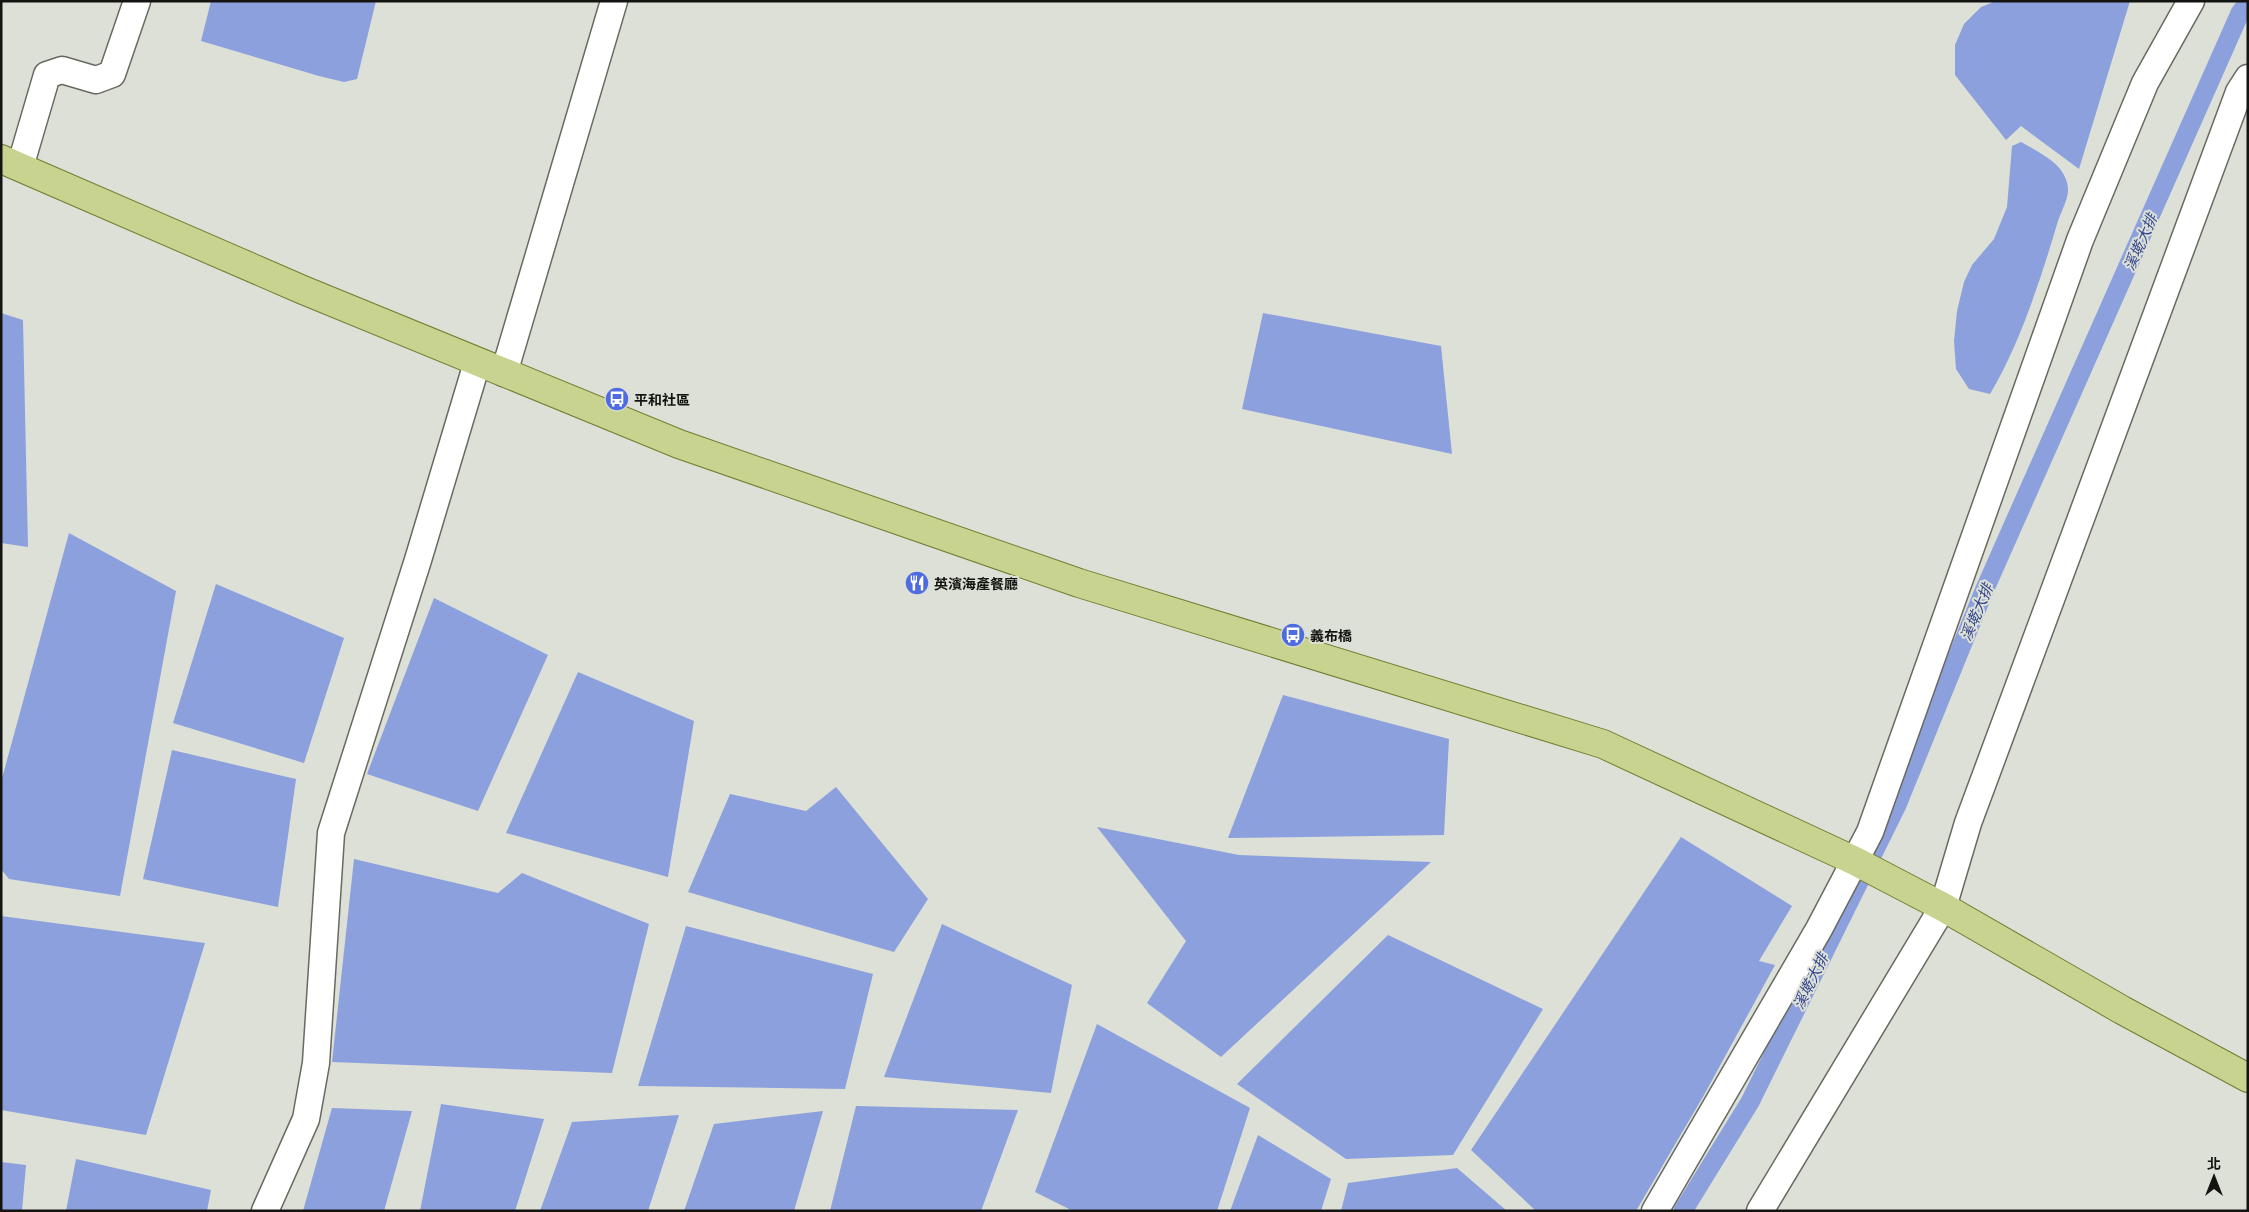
<svg xmlns="http://www.w3.org/2000/svg" width="2249" height="1212" font-family="Lato,'Noto Sans TC',sans-serif">
	<style>
		.water { fill: #8ca0dd }
		.lines { fill: none; stroke-linecap: round; stroke-linejoin: round }
		.canal { stroke: #8ca0dd; stroke-width: 19 }
		.minor-casing { stroke: #686a61; stroke-width: 29 }
		.major-casing { stroke: #707d31; stroke-width: 30 }
		.minor { stroke: #fff; stroke-width: 26 }
		.major { stroke: #c7d38e; stroke-width: 28 }
		.labels { text-anchor: middle; dominant-baseline: central; stroke-width: 4; stroke-linejoin: round; paint-order: stroke }
		.poi-label { font-size: 14px; font-weight: bold; fill: #131411; stroke: #dde0d6; text-anchor: start }
		.water-label { font-size: 15px; font-style: italic; fill: #33468f; stroke: #dde0d6 }
	</style>
	<rect width="100%" height="100%" fill="#dde0d6"/>
	<g class="water">
		<polygon points="211,1 376,1 357,79 344,82 319,76 201,41"/>
		<polygon points="1996,1 2130,1 2079,169 2021,126 2006,140 1955,75 1955,45 1964,24 1981,7"/>
		<path d="M2021,142C2040,153 2066,164 2068,188C2069,198 2061,212 2058,221C2041,278 2020,344 1990,394L1969,389L1956,369L1954,341L1957,311L1964,282L1972,265L1994,239L2007,207L2012,146Z"/>
		<polygon points="1,313 23,320 28,547 1,543"/>
		<polygon points="1263,313 1441,346 1452,454 1242,409"/>
		<polygon points="69,533 176,591 120,896 9,879 1,869 1,782"/>
		<polygon points="216,584 344,638 304,763 173,723"/>
		<polygon points="434,598 548,655 478,811 367,774"/>
		<polygon points="578,672 694,721 668,877 506,833"/>
		<polygon points="1283,695 1449,739 1444,835 1228,838"/>
		<polygon points="172,750 296,779 278,907 143,879"/>
		<polygon points="836,787 928,899 894,952 688,892 730,794 806,811"/>
		<polygon points="1097,827 1239,855 1431,862 1221,1057 1147,1003 1186,941"/>
		<polygon points="1681,837 1792,906 1759,961 1775,965 1704,1095 1636,1211 1536,1211 1471,1150"/>
		<polygon points="354,859 498,893 522,873 649,924 612,1073 332,1062"/>
		<polygon points="1,916 205,943 146,1135 1,1110"/>
		<polygon points="942,924 1072,985 1051,1093 884,1077"/>
		<polygon points="686,926 873,974 845,1089 638,1086"/>
		<polygon points="1388,935 1543,1009 1453,1155 1346,1159 1237,1084"/>
		<polygon points="1097,1024 1250,1108 1217,1211 1073,1211 1035,1192"/>
		<polygon points="441,1104 544,1119 515,1211 420,1211"/>
		<polygon points="856,1106 1018,1110 981,1211 830,1211"/>
		<polygon points="332,1108 412,1111 384,1211 303,1211"/>
		<polygon points="823,1111 794,1211 684,1211 714,1124"/>
		<polygon points="679,1115 648,1211 540,1211 572,1122"/>
		<polygon points="1258,1135 1331,1179 1321,1211 1230,1211"/>
		<polygon points="76,1159 211,1190 207,1211 66,1211"/>
		<polygon points="1,1162 26,1165 22,1211 1,1211"/>
		<polygon points="1457,1168 1507,1211 1341,1211 1348,1183"/>
	</g>
	<g class="lines">
		<polyline class="canal" points="1683,1211 1750,1102 1897,805 1984,591 2240,13 2248,2"/>
		<g class="minor-casing">
			<g id="minor">
				<polyline points="20,167 47,75 62,70 96,80 112,74 137,1"/>
				<polyline points="504,373 614,1"/>
				<polyline points="265,1211 306,1119 316,1063 331,833 418,560 477,363"/>
				<polyline points="1655,1211 1819,929 1870,832 2080,240 2145,83 2191,1"/>
				<polyline points="1760,1211 1943,907 1968,823 2239,92 2248,78"/>
			</g>
		</g>
		<g class="major-casing">
			<polyline id="major" points="1,159 303,290 679,444 1079,583 1603,744 1855,861 1943,907 2122,1010 2248,1078"/>
		</g>
		<use href="#minor" class="minor"/>
		<use href="#major" class="major"/>
	</g>
	<defs>
		<g id="bus-disc" transform="scale(1.25)"><circle r="9.5" fill="#4f6be0" stroke="#dde0d6"/><path d="M-5-6H5V4H4V6H2V4H-2V6H-4V4H-5ZM-3.5-4V0h7V-4ZM-3.5 1.2v1.5H-2V1.2ZM2 1.2v1.5H3.5V1.2Z" fill="#fff"/></g>
		<g id="restaurant-disc" transform="scale(1.25)"><circle r="9.5" fill="#4f6be0" stroke="#dde0d6"/><path d="M-5-6h1v4h1v-4h1v4h1v-4h1v5L-1.5 .5V6h-2V.5L-5-1ZM5-6V6H3V1.5H1.5Q1.5-4 5-6Z" fill="#fff"/></g>
	</defs>
	<g fill-rule="evenodd">
		<use href="#bus-disc" x="617" y="399"/>
		<use href="#restaurant-disc" x="917" y="583"/>
		<use href="#bus-disc" x="1293" y="635"/>
	</g>
	<g class="labels">
		<g class="poi-label">
			<text x="634" y="399">平和社區</text>
			<text x="934" y="583">英濱海產餐廳</text>
			<text x="1310" y="635">義布橋</text>
		</g>
		<g class="water-label">
			<text transform="translate(2140 242) rotate(-66)">溪墘大排</text>
			<text transform="translate(1976 612) rotate(-67)">溪墘大排</text>
			<text transform="translate(1810 981) rotate(-64)">溪墘大排</text>
		</g>
	</g>
	<rect width="2249" height="1212" fill="none" stroke="#131411" stroke-width="5"/>
	<g transform="translate(2214 1177)" stroke="#dde0d6" stroke-width="4" paint-order="stroke">
	<path d="M0-4L9 19L0 12L-9 19Z" fill="#131411"/>
	<text y="-8" font-size="14" font-weight="bold" text-anchor="middle" fill="#131411">北</text>
	</g>
</svg>
